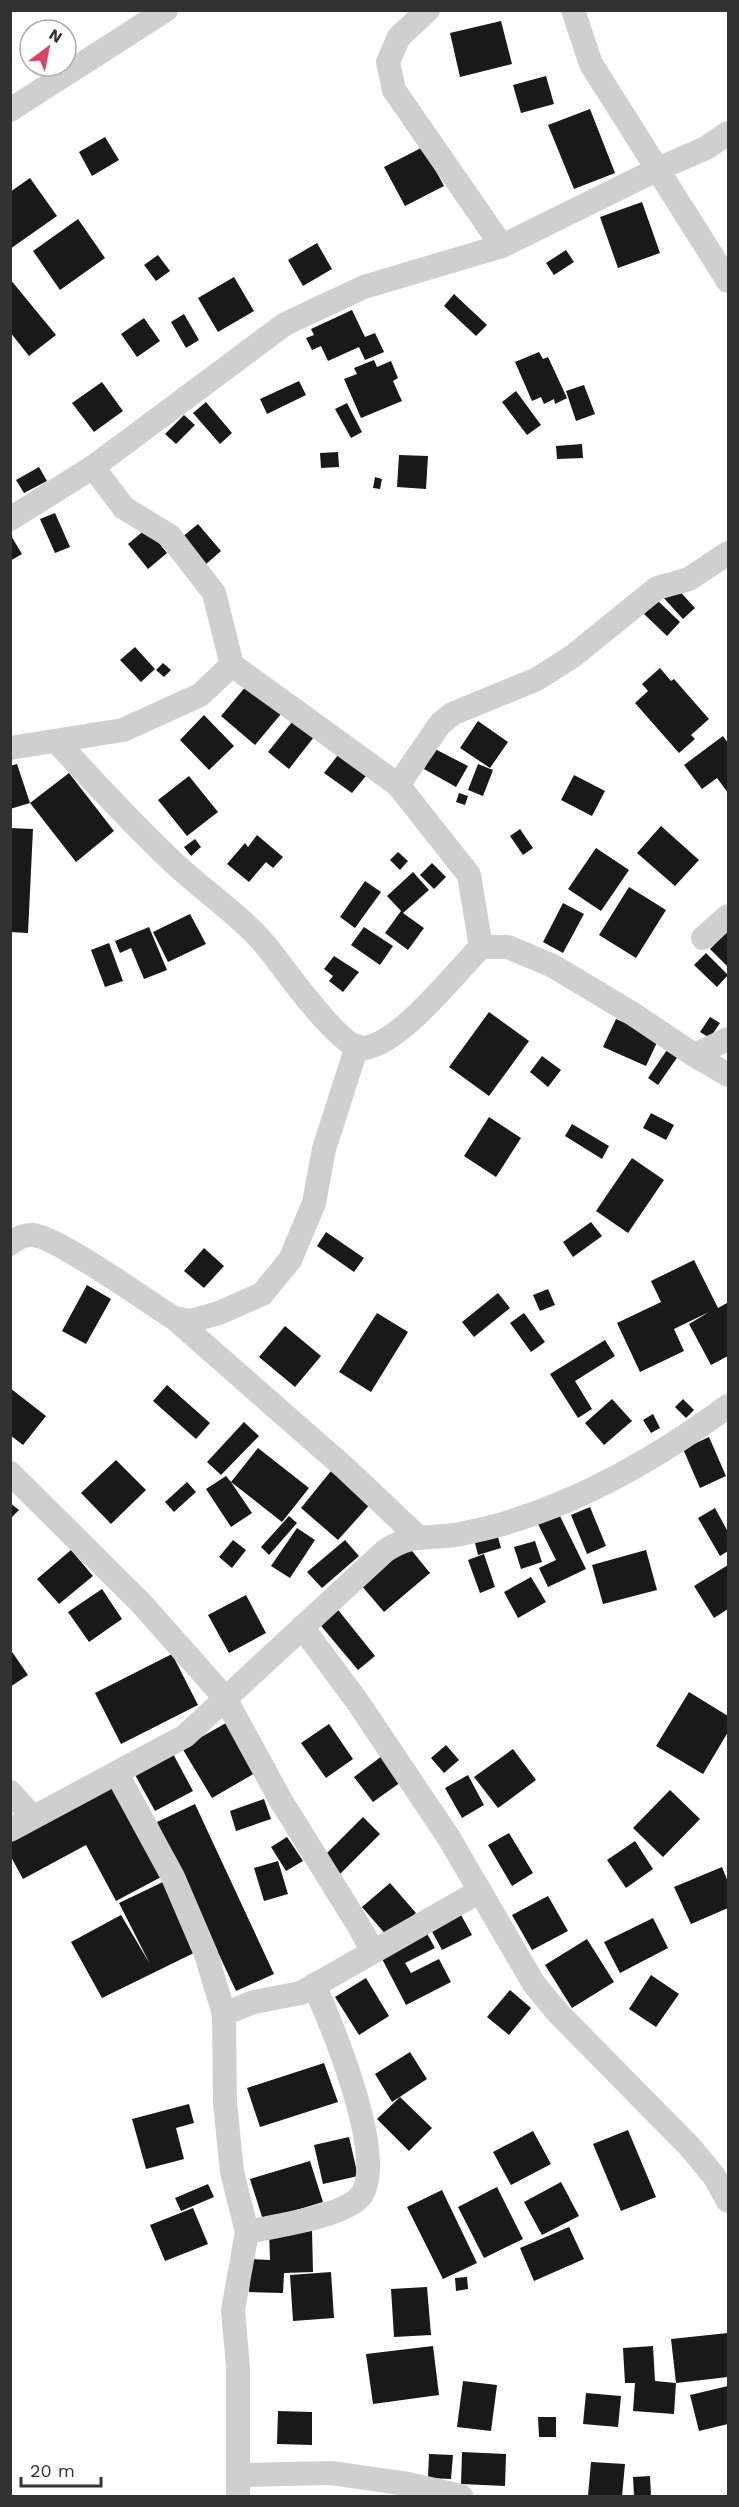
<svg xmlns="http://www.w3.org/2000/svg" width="739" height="2507" font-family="'Work Sans',sans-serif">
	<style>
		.building { fill: #191919 }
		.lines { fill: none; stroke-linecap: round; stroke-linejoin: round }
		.minor { stroke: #cfcfcf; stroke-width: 24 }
	</style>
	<rect width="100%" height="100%" fill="#fff"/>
	<g class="building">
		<polygon points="501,21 512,64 460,77 450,33"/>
		<polygon points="546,76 554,104 521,113 513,85"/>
		<polygon points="590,109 615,173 574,189 548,125"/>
		<polygon points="105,137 119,160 92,176 79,152"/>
		<polygon points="423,147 444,186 405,206 384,167"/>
		<polygon points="30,178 57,216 10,249 10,192"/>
		<polygon points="642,202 660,253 618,268 600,217"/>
		<polygon points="78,219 105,258 60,290 33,251"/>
		<polygon points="317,243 332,269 303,286 288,260"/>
		<polygon points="566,250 574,262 554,275 546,263"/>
		<polygon points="158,255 170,271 156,281 144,265"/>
		<polygon points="234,277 254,311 218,332 198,298"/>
		<polygon points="10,279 56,335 29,356 10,332"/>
		<polygon points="454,294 487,325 476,336 444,306"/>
		<polygon points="352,310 365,337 375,333 384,352 365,360 359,347 328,361 321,346 312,350 306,338 314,335 311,329"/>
		<polygon points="184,314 199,340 186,348 171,322"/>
		<polygon points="144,318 160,341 137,357 121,334"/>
		<polygon points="539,352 543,359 548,357 567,398 555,404 554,399 544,404 541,397 532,401 515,362"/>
		<polygon points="374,360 377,367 391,361 398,378 393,381 402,401 361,418 344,379 357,374 354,368"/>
		<polygon points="299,381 306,395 267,414 260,399"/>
		<polygon points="102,382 123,411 94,432 72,403"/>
		<polygon points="584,385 595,414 576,421 566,391"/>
		<polygon points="516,391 541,425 527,435 502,402"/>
		<polygon points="206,402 232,433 220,444 193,413"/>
		<polygon points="347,403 362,432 351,438 335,409"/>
		<polygon points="184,415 195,425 176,444 165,434"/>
		<polygon points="582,444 583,458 557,459 556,446"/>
		<polygon points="338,452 339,467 321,468 320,453"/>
		<polygon points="399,455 428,456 426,489 397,487"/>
		<polygon points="39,467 47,481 24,493 16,480"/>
		<polygon points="375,477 382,479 380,489 373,488"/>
		<polygon points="55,513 70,547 55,553 40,519"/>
		<polygon points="198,524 221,551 205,565 181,538"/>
		<polygon points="147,528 167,553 148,569 128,544"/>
		<polygon points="10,534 22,554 10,561"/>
		<polygon points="673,584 695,608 683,619 661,595"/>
		<polygon points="657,600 680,622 667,636 644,614"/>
		<polygon points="135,647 155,669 141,682 120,660"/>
		<polygon points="163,663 171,670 164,677 156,670"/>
		<polygon points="660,668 671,681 674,679 709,719 691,735 695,739 679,753 635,703 648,691 642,684"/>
		<polygon points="247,685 281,714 255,745 221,716"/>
		<polygon points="204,715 234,746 209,770 180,740"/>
		<polygon points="296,717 317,733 289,769 268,752"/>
		<polygon points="478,721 508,742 490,768 460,748"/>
		<polygon points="723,736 728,743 728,793 717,778 702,789 684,765"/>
		<polygon points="435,749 468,766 456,787 424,769"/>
		<polygon points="338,755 366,776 352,793 324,773"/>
		<polygon points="17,764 30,803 69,773 114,831 76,862 30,803 10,809 10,766"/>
		<polygon points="478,764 493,770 483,796 468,790"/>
		<polygon points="574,775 605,791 592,816 561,800"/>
		<polygon points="189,776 218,812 187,836 158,800"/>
		<polygon points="459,793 468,796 465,805 456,802"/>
		<polygon points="661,826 699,860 675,886 637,853"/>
		<polygon points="10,828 33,829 28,933 10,932"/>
		<polygon points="520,829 533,848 523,855 510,836"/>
		<polygon points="257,835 283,857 273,868 266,862 249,882 227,864 245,843 248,847"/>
		<polygon points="195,839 201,847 191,856 184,847"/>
		<polygon points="596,848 629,870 601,911 568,889"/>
		<polygon points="398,852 408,861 400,870 390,860"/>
		<polygon points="432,863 446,877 434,889 420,875"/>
		<polygon points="413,872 429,890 403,913 424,928 408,950 385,933 401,911 387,896"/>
		<polygon points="365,881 381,892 355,928 340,917"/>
		<polygon points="629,887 666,910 636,958 599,935"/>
		<polygon points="563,903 584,914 563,953 543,942"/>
		<polygon points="190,914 206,944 168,962 153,932"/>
		<polygon points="149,927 167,970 144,979 131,948 120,953 115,941"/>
		<polygon points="364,927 393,946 380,965 351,945"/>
		<polygon points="728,931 728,967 710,949"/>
		<polygon points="109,943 123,981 105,987 91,950"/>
		<polygon points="706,953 728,975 717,987 694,965"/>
		<polygon points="334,956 359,972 343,992 329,981 333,976 324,969"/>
		<polygon points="489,1012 529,1041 489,1096 449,1067"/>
		<polygon points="710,1017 720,1023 710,1038 700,1032"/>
		<polygon points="616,1019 659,1038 646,1066 603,1047"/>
		<polygon points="671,1044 681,1052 658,1085 648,1078"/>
		<polygon points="542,1056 561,1070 548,1087 530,1072"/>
		<polygon points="651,1113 674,1125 666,1140 643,1128"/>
		<polygon points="489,1117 521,1138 496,1177 464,1156"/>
		<polygon points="572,1124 609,1146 602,1159 565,1136"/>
		<polygon points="632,1158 664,1180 628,1233 596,1211"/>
		<polygon points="591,1222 602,1236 573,1257 563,1242"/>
		<polygon points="326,1232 364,1258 354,1272 317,1246"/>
		<polygon points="204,1248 224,1266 204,1288 184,1271"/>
		<polygon points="694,1260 718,1308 727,1303 728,1306 728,1356 711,1365 689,1324 709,1312 674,1329 684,1351 640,1372 617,1323 661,1302 651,1281"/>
		<polygon points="87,1285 111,1299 86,1344 62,1331"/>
		<polygon points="548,1289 555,1305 540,1311 533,1295"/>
		<polygon points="498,1293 510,1308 474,1337 462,1322"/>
		<polygon points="377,1313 408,1332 371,1392 339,1372"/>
		<polygon points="524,1313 545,1342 531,1352 510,1323"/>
		<polygon points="285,1326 321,1356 295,1387 259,1357"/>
		<polygon points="605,1340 615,1356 575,1381 592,1409 578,1418 550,1374"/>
		<polygon points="167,1385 210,1423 196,1439 153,1401"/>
		<polygon points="10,1388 46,1416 23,1445 10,1435"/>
		<polygon points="612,1399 632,1421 604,1445 585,1423"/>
		<polygon points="683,1399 694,1410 686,1418 675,1407"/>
		<polygon points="653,1414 660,1428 651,1433 643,1420"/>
		<polygon points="244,1422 259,1436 221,1475 207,1462"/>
		<polygon points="709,1437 726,1476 700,1488 683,1449"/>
		<polygon points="258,1448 309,1488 282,1522 231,1482 252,1513 231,1527 206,1489 226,1476 231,1482"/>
		<polygon points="116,1460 146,1490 111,1524 81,1493"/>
		<polygon points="331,1471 373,1501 338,1540 301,1508"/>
		<polygon points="187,1482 196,1492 174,1512 165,1502"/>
		<polygon points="10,1503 19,1510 10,1519"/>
		<polygon points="590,1507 606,1546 587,1554 571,1515"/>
		<polygon points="715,1508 728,1532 728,1551 720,1556 698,1518"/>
		<polygon points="557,1510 586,1569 548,1587 539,1568 556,1560 536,1520"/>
		<polygon points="289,1516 297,1523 269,1555 261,1547"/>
		<polygon points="297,1528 315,1540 290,1578 271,1566"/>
		<polygon points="498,1537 501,1548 478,1555 475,1543"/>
		<polygon points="233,1540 246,1550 232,1568 219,1557"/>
		<polygon points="345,1540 359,1556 322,1588 307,1572"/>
		<polygon points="535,1541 542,1562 521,1569 514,1547"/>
		<polygon points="408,1546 430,1573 384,1612 361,1585"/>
		<polygon points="71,1550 93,1576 59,1604 37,1579"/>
		<polygon points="646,1550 657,1590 603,1604 592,1565"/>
		<polygon points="484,1554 495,1587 480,1593 468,1560"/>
		<polygon points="728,1565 728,1609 714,1618 694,1586"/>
		<polygon points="531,1577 546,1602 518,1618 504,1592"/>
		<polygon points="102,1589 122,1619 89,1642 68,1612"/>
		<polygon points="246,1595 266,1633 229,1653 208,1615"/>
		<polygon points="335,1606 375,1656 358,1670 317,1621"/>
		<polygon points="10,1649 28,1675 10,1687"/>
		<polygon points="172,1654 198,1705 121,1744 95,1693"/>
		<polygon points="689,1692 728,1716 728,1732 703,1774 656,1746"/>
		<polygon points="233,1719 262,1769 212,1798 182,1748"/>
		<polygon points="329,1724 353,1759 326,1778 301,1743"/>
		<polygon points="446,1745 459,1760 444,1773 431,1758"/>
		<polygon points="513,1749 536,1780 498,1808 474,1777"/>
		<polygon points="172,1752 193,1791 155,1811 134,1773"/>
		<polygon points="382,1756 401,1782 373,1802 354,1777"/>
		<polygon points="468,1775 484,1805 462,1818 445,1788"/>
		<polygon points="112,1782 163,1876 116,1901 86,1845 23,1879 10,1855 10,1837"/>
		<polygon points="670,1790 700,1819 663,1857 633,1828"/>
		<polygon points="264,1799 271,1819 236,1831 230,1811"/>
		<polygon points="195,1804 274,1974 236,1991 157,1822"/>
		<polygon points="363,1817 380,1834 339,1875 322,1858"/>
		<polygon points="509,1833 533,1873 512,1886 488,1845"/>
		<polygon points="287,1837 303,1861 286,1871 271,1847"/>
		<polygon points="635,1841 653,1869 626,1888 607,1860"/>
		<polygon points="278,1861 288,1894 264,1901 254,1868"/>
		<polygon points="722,1867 728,1882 728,1908 691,1924 674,1887"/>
		<polygon points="167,1880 202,1949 102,1998 71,1942 121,1915 150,1964 119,1903"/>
		<polygon points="390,1883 416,1913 388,1937 362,1907"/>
		<polygon points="548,1896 568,1931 532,1950 512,1915"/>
		<polygon points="460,1913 472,1935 442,1950 430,1928"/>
		<polygon points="653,1918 668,1948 620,1973 604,1942"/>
		<polygon points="425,1930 435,1948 405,1963 411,1973 439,1959 451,1982 406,2005 379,1953"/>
		<polygon points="587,1939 614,1982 572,2008 545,1965"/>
		<polygon points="651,1975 679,1994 656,2027 629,2009"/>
		<polygon points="366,1978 389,2016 359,2035 335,1997"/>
		<polygon points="510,1990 531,2008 509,2035 487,2017"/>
		<polygon points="410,2052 427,2079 392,2102 375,2074"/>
		<polygon points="324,2063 338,2102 260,2127 247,2088"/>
		<polygon points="400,2097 432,2128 409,2151 377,2119"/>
		<polygon points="189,2104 194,2123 176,2128 184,2159 146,2169 132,2119"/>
		<polygon points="628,2130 656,2197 621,2211 593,2144"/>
		<polygon points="533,2131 551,2164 511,2185 493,2152"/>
		<polygon points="349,2137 358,2176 323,2184 314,2145"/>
		<polygon points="310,2161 323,2202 263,2220 250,2179"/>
		<polygon points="561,2182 579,2216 542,2235 524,2202"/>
		<polygon points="208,2184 214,2197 181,2211 175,2198"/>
		<polygon points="497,2187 523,2239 484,2258 458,2207"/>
		<polygon points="442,2190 477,2263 443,2279 407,2207"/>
		<polygon points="193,2208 208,2244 165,2261 150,2225"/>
		<polygon points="569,2227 584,2259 534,2281 520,2248"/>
		<polygon points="269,2230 312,2230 313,2272 284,2273 283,2293 249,2292 251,2259 270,2260"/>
		<polygon points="331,2272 334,2318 293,2321 290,2275"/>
		<polygon points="467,2277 468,2289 456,2291 455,2278"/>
		<polygon points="427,2287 431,2335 394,2337 391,2289"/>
		<polygon points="728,2333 728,2377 676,2383 674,2414 633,2411 635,2383 625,2383 623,2348 653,2346 655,2381 676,2383 671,2339"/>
		<polygon points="433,2346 439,2395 373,2404 366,2354"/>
		<polygon points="463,2381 497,2385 491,2431 457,2427"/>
		<polygon points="728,2386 728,2424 699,2431 690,2395"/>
		<polygon points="586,2393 621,2396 618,2427 583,2424"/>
		<polygon points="278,2411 312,2412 312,2445 277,2444"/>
		<polygon points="538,2417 556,2417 556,2437 539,2437"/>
		<polygon points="462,2452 506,2454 505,2486 461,2484"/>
		<polygon points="429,2454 453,2455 451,2479 428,2478"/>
		<polygon points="591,2462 625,2464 622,2496 588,2496"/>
		<polygon points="650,2476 651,2496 634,2496 633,2477"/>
	</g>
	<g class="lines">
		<g class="minor">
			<polyline points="428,10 399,37 388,62 394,90 502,246"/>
			<polyline points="573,10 591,64 728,281"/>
			<polyline points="10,110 166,10"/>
			<polyline points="93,467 124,508 170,536 214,593 232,665 398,785 469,875 481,947"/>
			<polyline points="10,519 93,467 285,324 364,287 502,246 658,169 706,148 728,133"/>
			<path d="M57,742C95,783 133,825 174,863C207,894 244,917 271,952C286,971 342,1051 365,1048C402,1042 454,974 481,947H508L553,966L633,1014L694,1055L728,1075"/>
			<polyline points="10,748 123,730 200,695 232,665"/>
			<polyline points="398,785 440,724 452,714 537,679 573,656 657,588 689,579 728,553"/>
			<polyline points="703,938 728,916"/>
			<polyline points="694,1055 728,1039"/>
			<path d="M10,1244C17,1238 23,1235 31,1235C54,1234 149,1303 174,1318L190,1321L219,1313L262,1294L290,1260L314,1203L324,1149L357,1046"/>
			<polyline points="174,1318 345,1468 418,1537"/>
			<polyline points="10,1473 141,1603 225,1698 280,1799 360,1928 373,1952"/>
			<polyline points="302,1627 357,1701 449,1838 534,1984 558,2013 690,2147 714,2176 728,2201"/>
			<polyline points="117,1774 173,1877 206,1954 224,2014 225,2103 232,2172 247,2232 233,2310 238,2367 238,2496"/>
			<polyline points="10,1792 32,1816"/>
			<path d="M10,1830L185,1736L385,1551C412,1533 425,1539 455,1535C469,1532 485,1529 499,1525C583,1501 659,1457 728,1406"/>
			<polyline points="224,2014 254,2002 301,1993 480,1891"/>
			<path d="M247,2232C275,2226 340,2217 359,2198C391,2165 331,2023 314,1985"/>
			<polyline points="240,2475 331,2473 408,2484 461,2496"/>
		</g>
	</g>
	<rect width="739" height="2507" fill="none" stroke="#323232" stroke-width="24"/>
	<g transform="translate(48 48) rotate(32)"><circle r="28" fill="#ffffff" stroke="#adadad" stroke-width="1.5"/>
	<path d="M0-4.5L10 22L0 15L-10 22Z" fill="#d54764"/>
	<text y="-9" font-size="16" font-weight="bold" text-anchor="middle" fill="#323232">N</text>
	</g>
	<path d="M21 2477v9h80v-9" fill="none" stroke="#323232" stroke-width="3"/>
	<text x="30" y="2477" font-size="18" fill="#323232" stroke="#ffffff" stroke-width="4.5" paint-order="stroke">20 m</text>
</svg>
